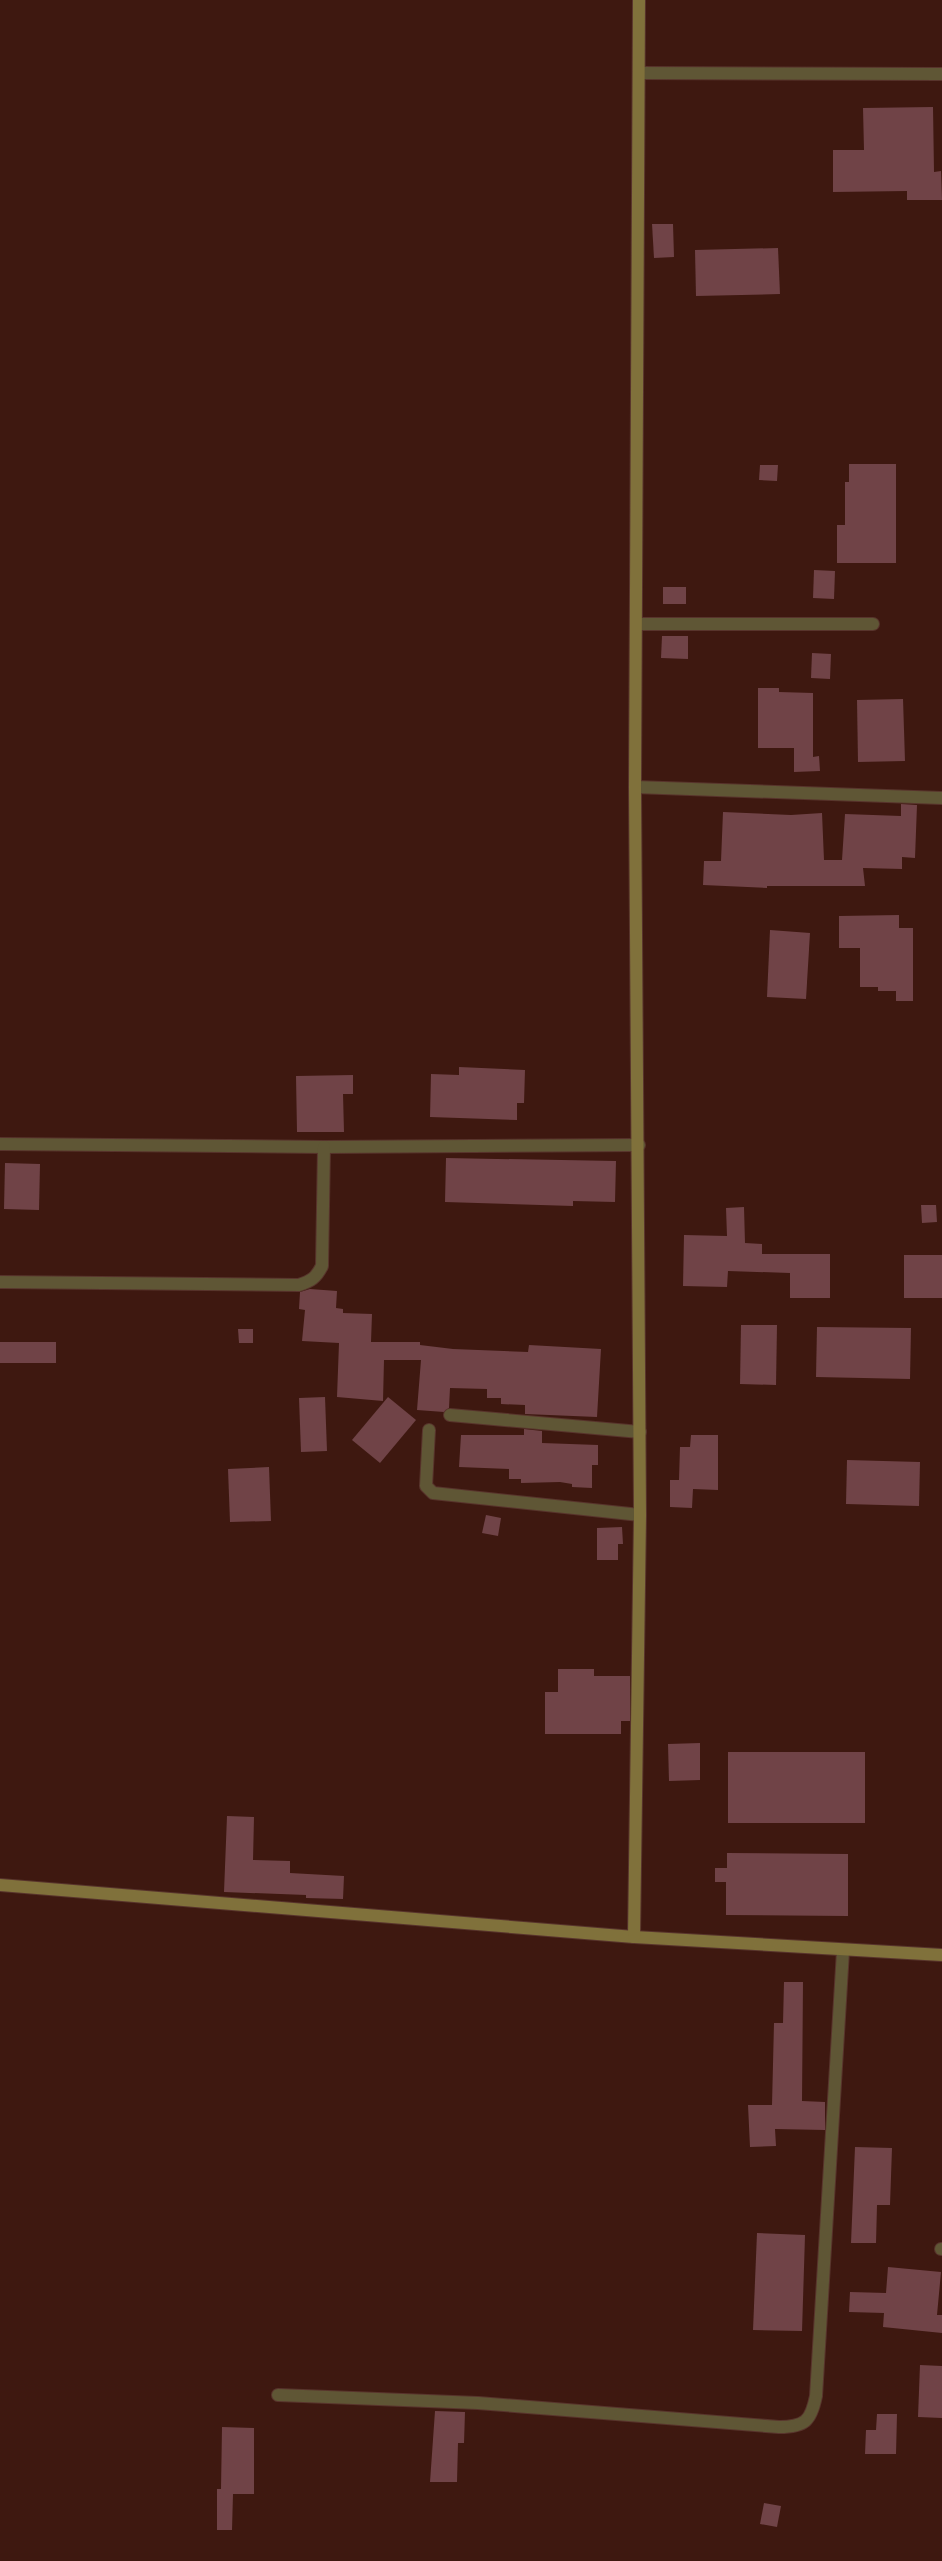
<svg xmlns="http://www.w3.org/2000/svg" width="942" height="2561" font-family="'DM Sans',sans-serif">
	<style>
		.building { fill: #704347 }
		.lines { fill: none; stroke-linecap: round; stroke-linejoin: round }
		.street-casing { stroke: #58342c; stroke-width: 14 }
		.secondary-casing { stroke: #58342c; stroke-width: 14 }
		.street { stroke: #5f5635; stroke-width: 12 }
		.secondary { stroke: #80713b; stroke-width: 12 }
	</style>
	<rect width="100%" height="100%" fill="#3e1810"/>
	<g class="building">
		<polygon points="933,107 934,172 941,171 942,200 907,200 907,191 833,192 833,150 864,150 863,108"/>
		<polygon points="652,224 673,224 674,257 654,258"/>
		<polygon points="778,248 780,294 696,296 695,250"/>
		<polygon points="849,464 896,464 896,563 837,563 837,525 845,525 845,482 849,482"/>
		<polygon points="760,465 778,465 777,481 759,480"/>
		<polygon points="814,570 835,571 834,599 813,598"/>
		<rect x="663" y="587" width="23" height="17"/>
		<polygon points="662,636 688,636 688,659 661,658"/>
		<polygon points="812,653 831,654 830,679 811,678"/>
		<polygon points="758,688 779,688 779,692 813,693 813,757 819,756 820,771 794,772 794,748 758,748"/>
		<polygon points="903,699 905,761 858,762 857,700"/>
		<polygon points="901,804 917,805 915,858 902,857 902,869 863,868 865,886 767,886 767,888 703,885 704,861 721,861 723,812 791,815 822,813 824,860 842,860 845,814 901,816"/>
		<polygon points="899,915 899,928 913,928 913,1001 896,1001 896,991 878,991 878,987 860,987 860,948 839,948 839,916"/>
		<polygon points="770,930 810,933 806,999 767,997"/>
		<polygon points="459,1067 525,1070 524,1103 517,1103 517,1120 430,1117 431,1074 459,1075"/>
		<polygon points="353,1075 353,1094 343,1094 344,1132 297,1132 296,1076"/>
		<polygon points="446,1158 616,1161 615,1202 573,1201 573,1206 445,1202"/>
		<polygon points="5,1163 40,1164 39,1210 4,1209"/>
		<polygon points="921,1205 936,1205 937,1222 922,1223"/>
		<polygon points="744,1207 745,1243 762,1244 762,1254 830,1254 830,1298 790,1298 790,1273 728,1271 727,1287 683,1286 684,1235 727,1236 726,1208"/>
		<rect x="904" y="1255" width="38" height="43"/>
		<polygon points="310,1289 337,1291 336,1308 343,1309 343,1313 372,1314 371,1342 420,1342 420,1345 453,1349 528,1352 529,1345 601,1349 597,1417 525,1414 525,1405 501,1404 501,1398 487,1398 487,1389 450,1388 449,1408 444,1412 417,1410 421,1360 384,1360 383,1401 337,1397 339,1343 302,1341 305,1310 299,1309 300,1292"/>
		<polygon points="741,1325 777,1325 776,1385 740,1384"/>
		<polygon points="817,1327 911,1328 910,1379 816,1377"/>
		<polygon points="238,1329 253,1329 253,1343 239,1343"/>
		<rect x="0" y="1342" width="56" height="21"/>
		<polygon points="325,1397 327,1451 301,1452 299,1398"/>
		<polygon points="388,1397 416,1420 380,1463 352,1440"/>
		<polygon points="524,1429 542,1431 542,1443 598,1445 598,1465 592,1465 592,1488 572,1487 572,1484 560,1482 521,1483 521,1479 509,1479 509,1469 459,1467 461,1435 524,1435"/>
		<polygon points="691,1435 718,1435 718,1490 693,1489 692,1508 670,1507 670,1480 679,1480 680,1447 690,1447"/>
		<polygon points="847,1460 920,1462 919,1506 846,1504"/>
		<polygon points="269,1467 271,1521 230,1522 228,1469"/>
		<polygon points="486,1515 501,1518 498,1536 482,1533"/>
		<polygon points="622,1527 623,1544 618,1544 618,1560 597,1560 597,1528"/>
		<polygon points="558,1669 594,1669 594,1676 630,1676 630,1721 621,1721 621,1734 545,1734 545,1692 558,1692"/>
		<polygon points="700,1743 700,1780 669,1781 668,1744"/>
		<rect x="728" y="1752" width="137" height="71"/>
		<polygon points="227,1816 254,1817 253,1860 290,1861 290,1873 344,1876 343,1899 306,1898 306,1895 224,1892"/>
		<polygon points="727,1853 848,1854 848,1916 726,1915 726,1882 715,1882 715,1868 727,1868"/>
		<polygon points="784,1982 803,1982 802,2101 825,2102 825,2130 775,2129 776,2146 750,2147 748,2105 772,2105 774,2023 783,2023"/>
		<polygon points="855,2147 892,2148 890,2205 877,2205 876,2243 851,2243"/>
		<polygon points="757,2233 805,2235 802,2331 753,2330"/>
		<polygon points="888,2267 941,2272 937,2315 942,2315 942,2333 883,2327 884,2313 849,2312 850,2292 886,2293"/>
		<polygon points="920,2365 942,2366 942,2418 918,2417"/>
		<polygon points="435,2411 465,2412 464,2443 458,2443 457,2482 430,2482"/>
		<polygon points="877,2414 897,2414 896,2454 865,2454 866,2430 876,2430"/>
		<polygon points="222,2427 254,2428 254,2494 233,2494 232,2530 217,2530 217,2489 221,2489"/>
		<polygon points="764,2503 781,2506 777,2527 760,2524"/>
	</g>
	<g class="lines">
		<g class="street-casing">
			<g id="street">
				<polyline points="639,73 942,74"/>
				<polyline points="636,624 873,624"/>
				<polyline points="635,787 942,798"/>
				<polyline points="0,1144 324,1147 639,1145"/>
				<path d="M0,1282L299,1285C311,1281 316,1278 322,1266L324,1147"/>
				<polyline points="450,1415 640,1432"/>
				<polyline points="429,1430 426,1486 433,1493 640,1515"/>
				<polyline points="941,2249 942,2249"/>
				<path d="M278,2395L478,2403L779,2427C805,2427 811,2421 816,2396L843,1951"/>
			</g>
		</g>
		<g class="secondary-casing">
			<g id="secondary">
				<polyline points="0,1885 634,1937 942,1955"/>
				<polyline points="634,1937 640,1515 635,787 639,0"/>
			</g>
		</g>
		<use href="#street" class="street"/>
		<use href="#secondary" class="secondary"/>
	</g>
</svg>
